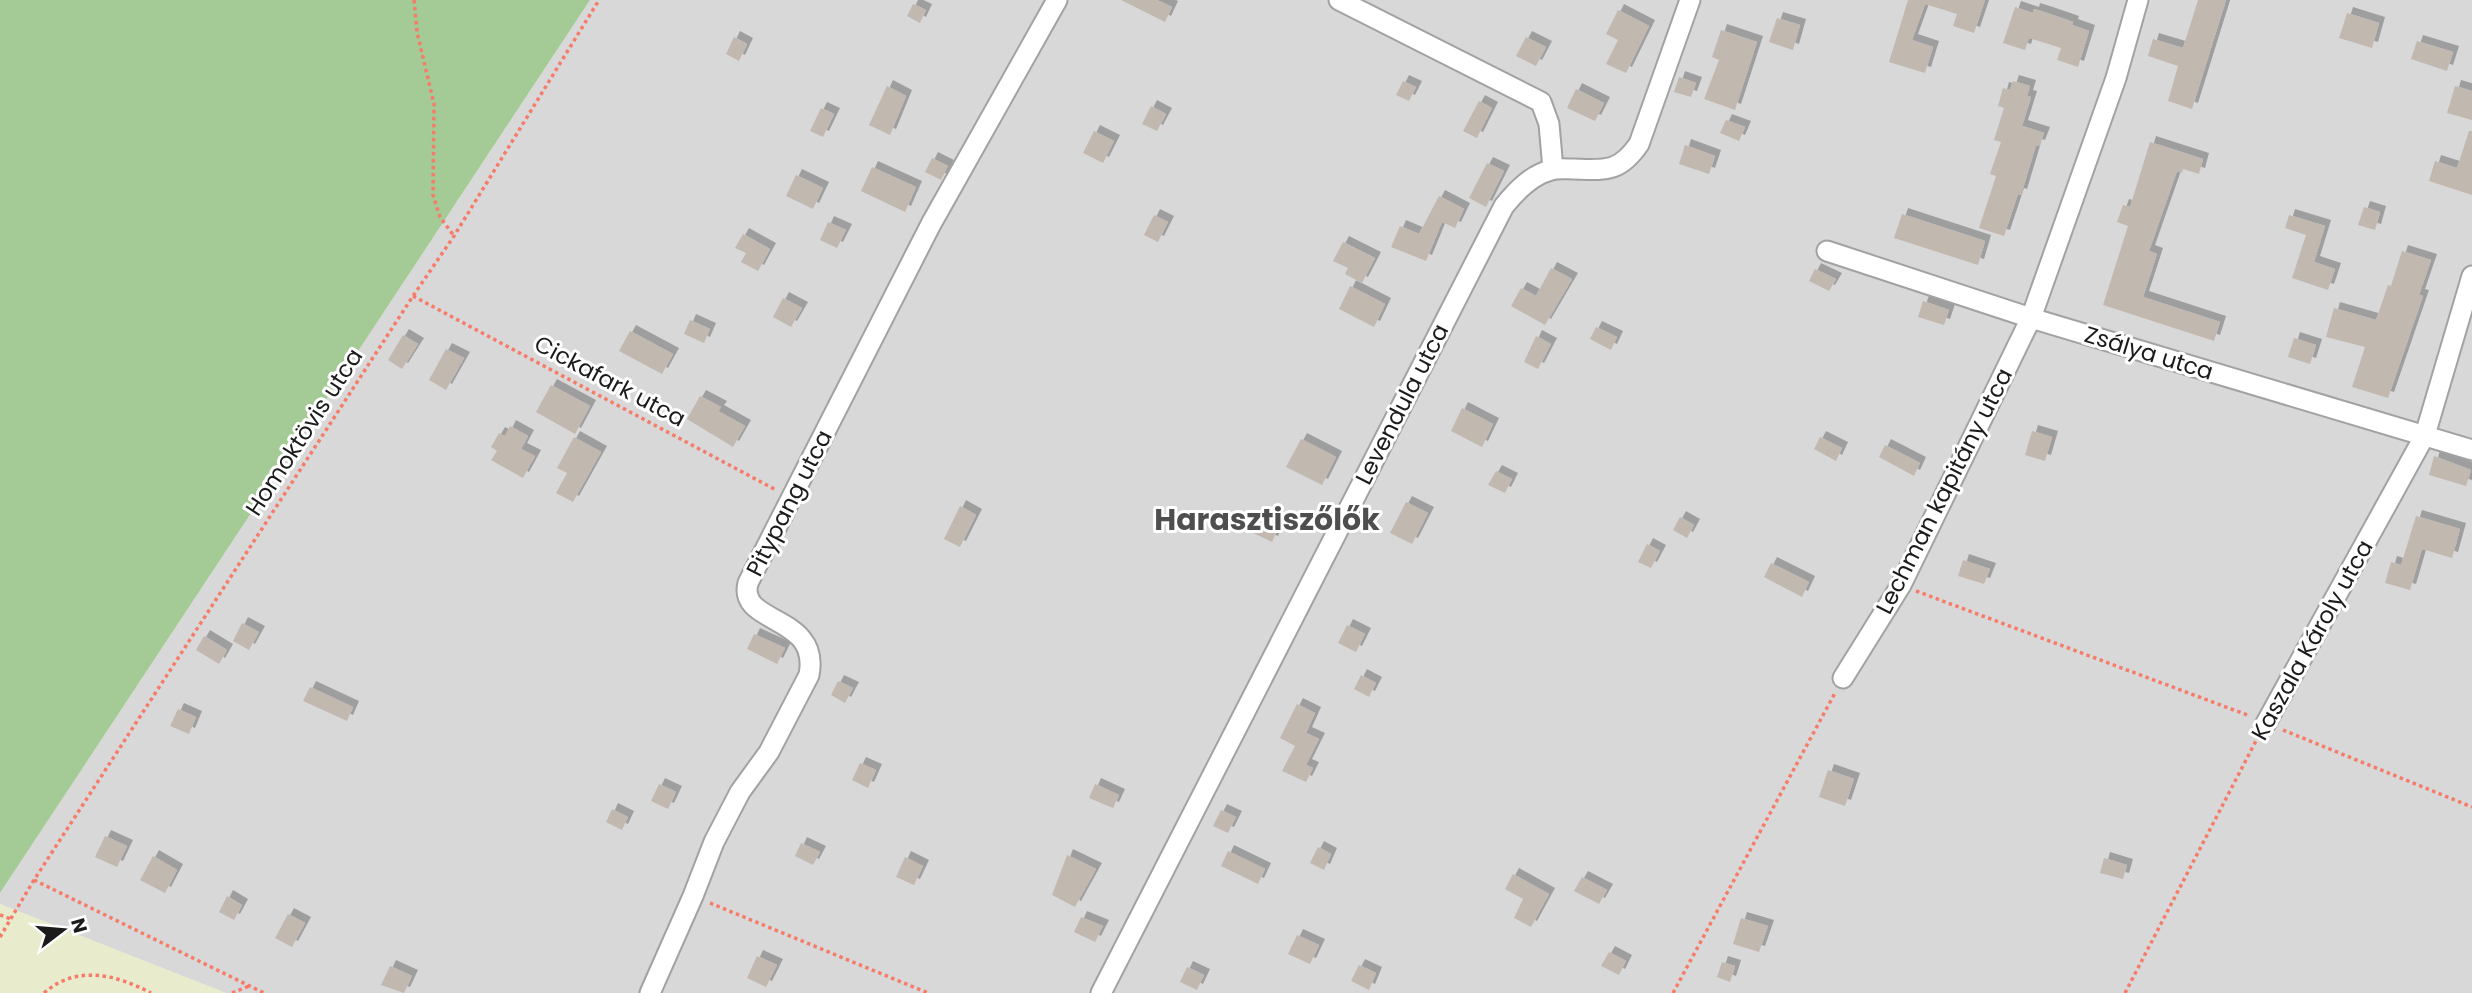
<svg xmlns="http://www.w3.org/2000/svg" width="2472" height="993" font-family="Poppins,sans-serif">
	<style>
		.residential { fill: #d9d8d8 }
		.farmland { fill: #e8ebcc }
		.forest { fill: #a4cb96 }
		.building { fill: #c1b8b0; filter: url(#shadow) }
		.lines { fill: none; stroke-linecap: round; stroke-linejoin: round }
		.minor-casing { stroke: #a2a2a2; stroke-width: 23 }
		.path { stroke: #f67b68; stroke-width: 3.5; stroke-dasharray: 3.5 3.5; stroke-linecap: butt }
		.minor { stroke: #fff; stroke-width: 19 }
		.labels { text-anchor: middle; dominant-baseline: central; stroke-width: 6; stroke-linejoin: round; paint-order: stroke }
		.street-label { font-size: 23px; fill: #1b1b1b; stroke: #fff }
		.district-label { font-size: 30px; font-weight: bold; fill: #4e4e4e; stroke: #fff }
	</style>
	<defs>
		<filter id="shadow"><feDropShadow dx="6" dy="-6" stdDeviation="0" flood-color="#0004"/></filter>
	</defs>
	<rect width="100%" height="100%" fill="#ece9e1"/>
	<polygon class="residential" points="590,0 2472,0 2472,993 226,993 0,904 0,893"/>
	<polygon class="farmland" points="0,904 226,993 0,993"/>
	<polygon class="forest" points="0,0 590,0 0,893"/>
	<g class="building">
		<polygon points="1121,0 1157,0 1172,7 1165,22"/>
		<polygon points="1908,0 1985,0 1974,33 1953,26 1957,14 1925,4 1912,40 1933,47 1925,73 1889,62"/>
		<polygon points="2198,0 2226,0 2192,109 2168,101 2178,66 2148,56 2153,39 2183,48"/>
		<polygon points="913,4 926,10 920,23 907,16"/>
		<polygon points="2015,7 2033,13 2034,9 2047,13 2073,22 2072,25 2089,31 2078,67 2057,60 2061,48 2029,38 2025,50 2003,43"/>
		<polygon points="1618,10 1649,26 1626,73 1606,64 1618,40 1606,34"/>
		<polygon points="2347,13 2379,23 2372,48 2339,38"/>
		<polygon points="1777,18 1800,25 1793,50 1769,42"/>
		<polygon points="1721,30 1757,42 1735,110 1704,99 1719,60 1712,57"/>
		<polygon points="734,37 747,44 739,61 726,54"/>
		<polygon points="1526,37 1546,47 1536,66 1516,56"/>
		<polygon points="2417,41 2453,52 2447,71 2411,59"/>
		<polygon points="1679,77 1696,83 1691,97 1674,92"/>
		<polygon points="1403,81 1416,87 1409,101 1396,95"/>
		<polygon points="2013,81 2030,86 2027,96 2031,97 2022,126 2044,133 2039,146 2036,145 2021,195 2018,194 2004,236 1979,228 1996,176 1990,174 2001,142 1994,140 2004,108 1998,106 2003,88 2010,90"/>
		<polygon points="887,86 906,96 890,135 869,125"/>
		<polygon points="2455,86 2472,91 2472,120 2447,113"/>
		<polygon points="1576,89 1604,103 1595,121 1567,108"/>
		<polygon points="1479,101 1492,108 1477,138 1463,131"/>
		<polygon points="1151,106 1166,114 1157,131 1142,124"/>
		<polygon points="821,108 834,114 823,137 810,131"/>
		<polygon points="1726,120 1745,127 1739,141 1720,133"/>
		<polygon points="1094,131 1114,141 1103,163 1083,153"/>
		<polygon points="2469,131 2472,131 2472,195 2429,181 2435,161 2457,168"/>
		<polygon points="2150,142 2203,159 2199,174 2183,169 2182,173 2177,171 2149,251 2157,254 2143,297 2220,322 2214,341 2103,305 2128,226 2117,222 2123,205 2130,207"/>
		<polygon points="1685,145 1715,156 1709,174 1679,164"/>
		<polygon points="932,158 948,166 941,180 925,172"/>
		<polygon points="1487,163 1504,171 1486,207 1469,198"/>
		<polygon points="872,167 916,187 905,212 861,191"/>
		<polygon points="796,175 823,188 813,209 786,196"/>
		<polygon points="1439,196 1464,209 1455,228 1442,222 1426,261 1391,247 1400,226 1419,234"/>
		<polygon points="2364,207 2380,212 2375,230 2358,225"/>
		<polygon points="1902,214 1985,241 1978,265 1894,238"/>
		<polygon points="1154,215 1168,222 1158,242 1144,235"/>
		<polygon points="2289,215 2325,226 2314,262 2335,269 2328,290 2292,278 2306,235 2285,228"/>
		<polygon points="828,222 846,230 837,248 820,240"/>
		<polygon points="743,234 770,249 758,271 741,262 746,253 735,248"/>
		<polygon points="1343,242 1375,258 1362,283 1345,274 1348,268 1333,261"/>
		<polygon points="2402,251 2431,260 2419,295 2423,296 2388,398 2352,387 2365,347 2326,337 2334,308 2376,320 2388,285 2391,286"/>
		<polygon points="1551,268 1572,279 1545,325 1511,306 1521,288 1536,296"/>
		<polygon points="1815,269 1836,279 1829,291 1809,281"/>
		<polygon points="1350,286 1385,304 1374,327 1339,309"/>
		<polygon points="783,298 802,308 791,327 773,317"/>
		<polygon points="1923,301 1949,310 1944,325 1918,317"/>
		<polygon points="690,320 710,329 704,343 684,334"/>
		<polygon points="1596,327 1617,337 1611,350 1590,339"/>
		<polygon points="630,331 673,354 662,374 619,351"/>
		<polygon points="403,335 418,344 402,369 388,360"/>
		<polygon points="1536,336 1551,344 1538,369 1524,362"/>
		<polygon points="2294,338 2316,345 2310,364 2288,357"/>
		<polygon points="446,349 464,358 446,390 429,380"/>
		<polygon points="551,385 590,406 575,434 536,412"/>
		<polygon points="700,396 721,407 718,411 745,426 733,447 687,419"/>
		<polygon points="1462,408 1493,424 1482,447 1451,431"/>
		<polygon points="510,426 528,436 521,449 535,456 523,478 491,460 497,451 491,447 499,433 505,436"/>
		<polygon points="2032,431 2052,437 2045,461 2025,455"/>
		<polygon points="574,437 601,452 573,502 556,493 567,473 557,468"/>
		<polygon points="1820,437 1842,448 1836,461 1814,449"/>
		<polygon points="1301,439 1336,457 1322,485 1286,467"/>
		<polygon points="1885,445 1920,463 1914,476 1879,457"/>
		<polygon points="2434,456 2471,470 2466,486 2429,475"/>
		<polygon points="1496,471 1512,479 1505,493 1488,485"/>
		<polygon points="1406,502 1428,513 1412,544 1390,533"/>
		<polygon points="960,506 976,515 960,547 944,539"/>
		<polygon points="1258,516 1279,526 1272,542 1251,532"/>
		<polygon points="2416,516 2460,529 2452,558 2422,549 2410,590 2385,583 2391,562 2401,565"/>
		<polygon points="1680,517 1694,525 1687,538 1673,530"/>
		<polygon points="1647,544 1660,551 1651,568 1638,562"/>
		<polygon points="1963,560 1990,569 1984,584 1958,576"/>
		<polygon points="1771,563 1809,582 1802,597 1764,577"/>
		<polygon points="242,623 259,632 249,650 233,641"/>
		<polygon points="1347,625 1365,634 1356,652 1338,643"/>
		<polygon points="754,634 785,648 777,664 747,649"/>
		<polygon points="204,636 227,650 219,664 196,650"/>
		<polygon points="1361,675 1376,683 1369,697 1354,689"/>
		<polygon points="838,681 853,688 845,703 831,695"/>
		<polygon points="310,687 353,707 347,721 303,701"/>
		<polygon points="1297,704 1315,713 1306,733 1319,739 1306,765 1313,768 1306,782 1282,771 1295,746 1280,738"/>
		<polygon points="178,709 196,717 189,734 170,726"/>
		<polygon points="860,763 876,770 868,788 852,780"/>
		<polygon points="1828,770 1854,779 1845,806 1819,797"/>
		<polygon points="659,784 676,792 668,809 651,801"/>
		<polygon points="1095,784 1119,795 1113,808 1089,798"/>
		<polygon points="612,809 628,817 622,830 606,822"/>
		<polygon points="1221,810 1236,817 1228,833 1213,826"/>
		<polygon points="105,836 127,846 117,867 95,857"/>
		<polygon points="801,843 820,852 813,865 795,856"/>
		<polygon points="1318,847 1331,854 1324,870 1310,863"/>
		<polygon points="1228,851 1265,869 1258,884 1221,866"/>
		<polygon points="1067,855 1096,869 1075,907 1052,895"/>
		<polygon points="153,856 177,870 165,893 140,880"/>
		<polygon points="905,857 923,866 914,885 896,877"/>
		<polygon points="2104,858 2127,865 2123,879 2100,873"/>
		<polygon points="1513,874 1549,894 1531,927 1514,918 1523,899 1505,889"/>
		<polygon points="1582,877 1607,890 1599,904 1574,891"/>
		<polygon points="227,896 242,905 234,920 219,912"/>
		<polygon points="288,914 305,923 292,947 275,938"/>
		<polygon points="1081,917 1103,926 1095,942 1074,932"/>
		<polygon points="1741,918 1768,926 1759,952 1733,944"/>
		<polygon points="1297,935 1319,945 1310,964 1288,954"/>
		<polygon points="1609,952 1626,961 1619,975 1601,966"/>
		<polygon points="757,956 777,965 766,987 747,978"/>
		<polygon points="1722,962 1735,966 1730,982 1717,977"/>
		<polygon points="1359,965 1376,973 1369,990 1351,981"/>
		<polygon points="390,966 412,976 404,993 381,985"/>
		<polygon points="1187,967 1204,975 1197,990 1180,982"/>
	</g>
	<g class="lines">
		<g class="minor-casing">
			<g id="minor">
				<polyline points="1339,0 1541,102 1549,124 1553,169"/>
				<polyline points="1827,251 2031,318 2472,450"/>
				<polyline points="1843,678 1901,585 2031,318 2116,78 2138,0"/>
				<polyline points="2266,723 2425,435 2472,276"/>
				<path d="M650,993L693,896L714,842L740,792L769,752L809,675C821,614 737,625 748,583L931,224L1057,0"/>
				<path d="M1101,993L1504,206C1516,191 1531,175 1551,170C1557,168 1566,169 1573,169C1605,170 1619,173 1639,144L1690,0"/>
			</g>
		</g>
		<g class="path">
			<polyline points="414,0 417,32 434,104 433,195 440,217 454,236"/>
			<polyline points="413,296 776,490"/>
			<polyline points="1916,591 2250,716"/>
			<polyline points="2283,730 2472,807"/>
			<polyline points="34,880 264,993"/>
			<polyline points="710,903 928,993"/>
			<polyline points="0,915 11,919"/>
			<polyline points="0,937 34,880 413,296 454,236 599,0"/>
			<path d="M44,993C77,964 117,975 151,993"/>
			<polyline points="232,993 249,986"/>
			<polyline points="1673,993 1835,693"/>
			<polyline points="2125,993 2258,737"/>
		</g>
		<use href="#minor" class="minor"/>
	</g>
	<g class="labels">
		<g class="street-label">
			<text transform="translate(2149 353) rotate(17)">Zsálya utca</text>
			<text transform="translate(610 381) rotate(28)">Cickafark utca</text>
			<text transform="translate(1402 404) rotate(-63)">Levendula utca</text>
			<text transform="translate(304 432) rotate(-57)">Homoktövis utca</text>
			<text transform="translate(1944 491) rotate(-63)">Lechman kapitány utca</text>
			<text transform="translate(789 503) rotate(-63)">Pitypang utca</text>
			<text transform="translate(2312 640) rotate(-61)">Kaszala Károly utca</text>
		</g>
		<g class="district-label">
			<text x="1267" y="519">Harasztiszőlők</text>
		</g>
	</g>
	<g transform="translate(63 930) rotate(74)" stroke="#ffffff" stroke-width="5" paint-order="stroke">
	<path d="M0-5L12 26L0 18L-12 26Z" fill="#1b1b1b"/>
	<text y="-10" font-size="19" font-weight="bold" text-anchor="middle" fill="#1b1b1b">N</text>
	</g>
</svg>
